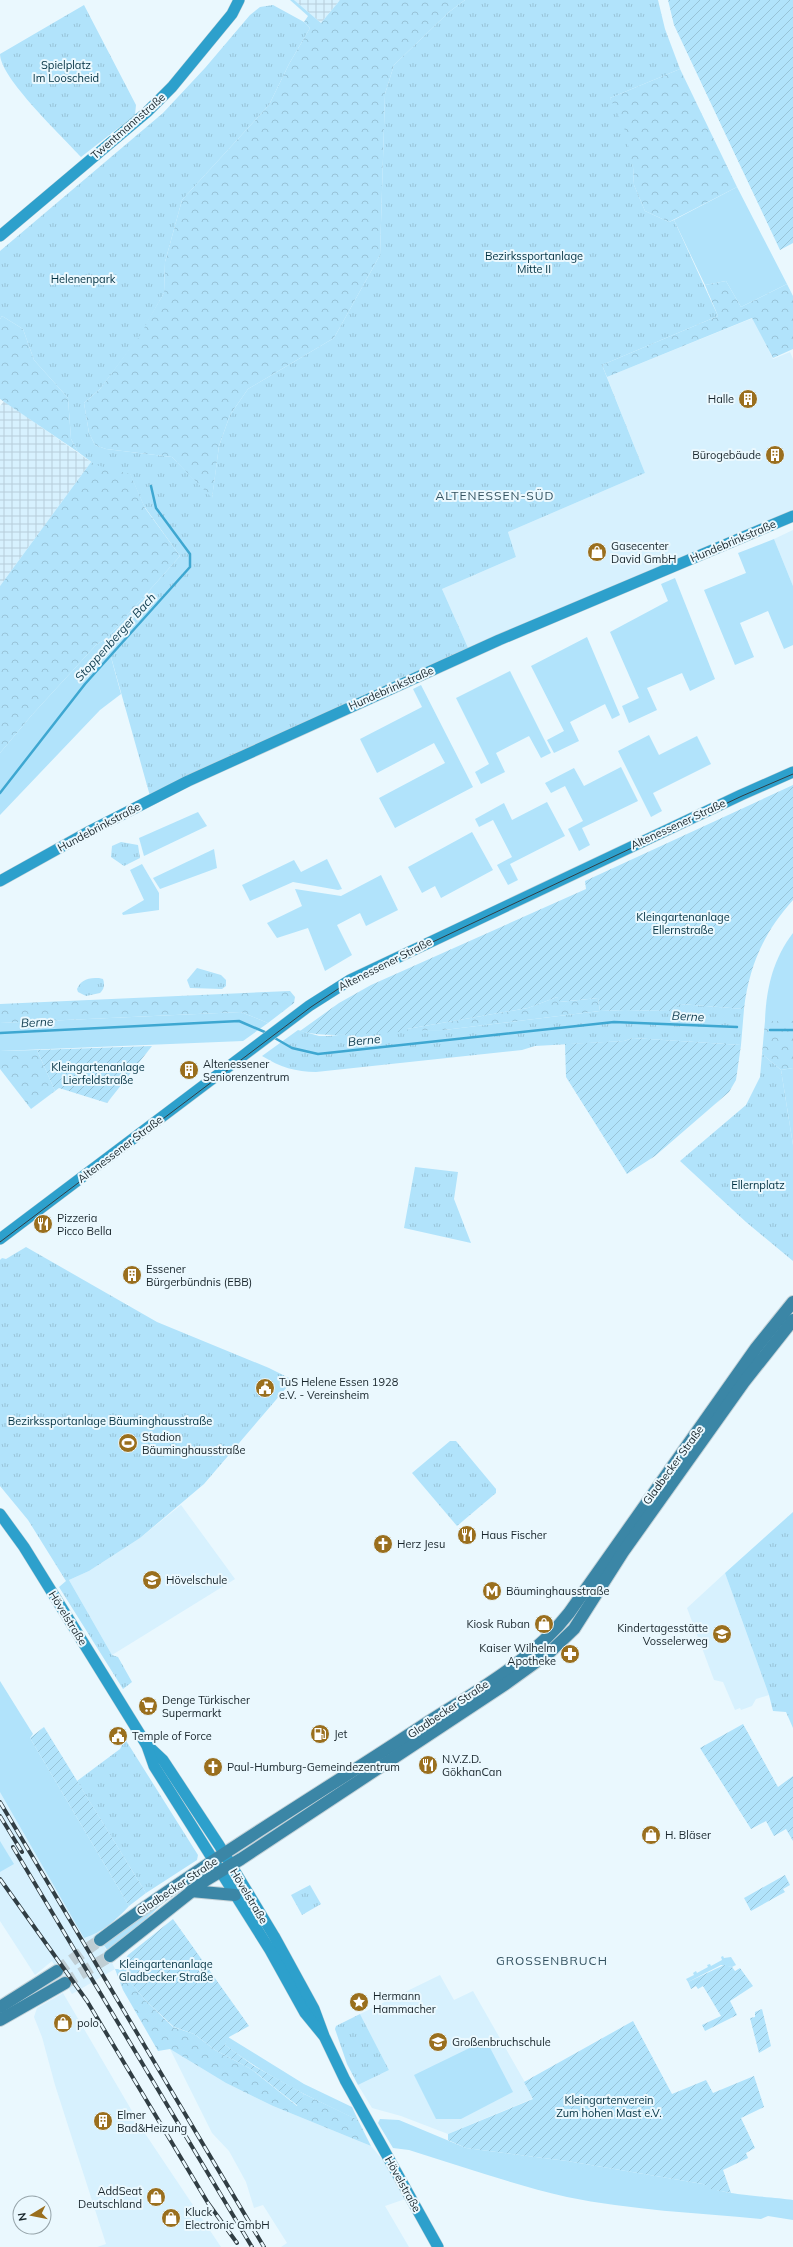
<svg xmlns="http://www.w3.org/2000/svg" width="793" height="2247" font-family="Mulish,sans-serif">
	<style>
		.built { fill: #d7f1fe }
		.industrial { fill: url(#industrial-grid) }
		.grass { fill: #b1e3fb }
		.forest { fill: url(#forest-crowns) }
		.park { fill: url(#park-tufts) }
		.garden { fill: url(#garden-furrows) }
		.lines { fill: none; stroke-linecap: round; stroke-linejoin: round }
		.stream { stroke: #3ea7d1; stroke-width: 2.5 }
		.primary-tunnel { stroke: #c0ced4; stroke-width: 12; stroke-dasharray: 12 6; stroke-linecap: butt }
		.secondary-casing { stroke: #c4d2d8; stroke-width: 12 }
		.primary-casing { stroke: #c4d2d8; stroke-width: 14 }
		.secondary { stroke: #2da0cc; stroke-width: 11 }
		.primary { stroke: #3b86a6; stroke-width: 12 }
		.tram { stroke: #313e44; stroke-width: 1 }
		.rail-casing { stroke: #313e44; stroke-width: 4 }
		.rail { stroke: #eaf8fe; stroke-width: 2.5; stroke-dasharray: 8; stroke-linecap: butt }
		.labels { text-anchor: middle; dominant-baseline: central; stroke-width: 4; stroke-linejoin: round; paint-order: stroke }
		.park-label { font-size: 11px; fill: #003041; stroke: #eaf8fe }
		.street-label { font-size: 11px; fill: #18252b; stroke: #eaf8fe }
		.poi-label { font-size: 11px; fill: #18252b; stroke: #eaf8fe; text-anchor: start }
		.neighbourhood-label { font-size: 12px; letter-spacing: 1px; fill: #32515f; stroke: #eaf8fe }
		.water-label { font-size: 12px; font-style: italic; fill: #164254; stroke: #eaf8fe }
	</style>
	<defs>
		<pattern id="industrial-grid" width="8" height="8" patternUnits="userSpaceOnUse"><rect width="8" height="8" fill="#d7f1fe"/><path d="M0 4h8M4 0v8" fill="none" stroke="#b8ceda"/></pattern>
		<pattern id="forest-crowns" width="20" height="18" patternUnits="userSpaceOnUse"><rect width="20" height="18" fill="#b1e3fb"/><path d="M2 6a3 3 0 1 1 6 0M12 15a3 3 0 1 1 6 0" fill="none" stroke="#98c3d7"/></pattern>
		<pattern id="park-tufts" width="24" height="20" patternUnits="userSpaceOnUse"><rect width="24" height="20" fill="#b1e3fb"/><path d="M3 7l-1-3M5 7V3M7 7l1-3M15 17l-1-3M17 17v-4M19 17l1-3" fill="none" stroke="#98c3d7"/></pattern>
		<pattern id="garden-furrows" width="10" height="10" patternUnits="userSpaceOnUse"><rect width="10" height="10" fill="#b1e3fb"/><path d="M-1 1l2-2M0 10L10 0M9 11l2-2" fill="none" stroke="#98c3d7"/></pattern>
	</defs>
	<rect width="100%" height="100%" fill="#eaf8fe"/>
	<g class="built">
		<polygon points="753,318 773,359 790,352 793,359 793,510 469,650 442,589 516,557 508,532 645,473 607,377"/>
		<polygon points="793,530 793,586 774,539"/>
		<polygon points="181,1505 235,1579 112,1655 69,1580 89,1571 140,1538"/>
		<polygon points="725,1573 769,1695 756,1699 752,1706 741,1710 740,1708 735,1710 723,1682 714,1680 687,1608"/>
		<polygon points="0,1726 115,1969 72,1994 52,1961 35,1975 0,1921"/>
		<polygon points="440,1975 454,2000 473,1991 534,2098 448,2134 401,2116 372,2108 358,2085 389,2070 360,2014"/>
		<polygon points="63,1993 146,2135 221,2247 97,2247 106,2244 55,2085 42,2037 34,2017 37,2008"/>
		<polygon points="170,2049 226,2083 273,2106 371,2146 393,2172 408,2198 385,2206 409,2247 281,2247 287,2243 263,2205 254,2208 246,2182 229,2151 212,2133"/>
	</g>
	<g class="industrial">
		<polygon points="294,0 340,0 321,23"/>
		<polygon points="4,401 91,462 0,586 0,406"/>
	</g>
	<g class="grass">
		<polygon points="737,187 787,284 741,307 726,281 705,285 674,220"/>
		<polygon points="774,539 793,586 793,645 784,649 768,611 740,623 754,657 735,665 704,590 746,573 738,553"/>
		<polygon points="675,578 715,679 690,691 682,673 647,688 657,710 629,723 622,706 639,698 610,632 668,601 661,584"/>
		<polygon points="587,637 620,715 612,719 605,704 570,722 579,741 554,753 547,740 564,731 531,666"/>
		<polygon points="106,639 121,694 100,710 0,815 0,753 31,716 97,644"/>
		<polygon points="510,671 551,753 541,758 529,736 496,753 505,772 481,784 475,772 489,764 456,698"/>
		<polygon points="421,685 473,787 395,828 379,798 445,763 434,743 377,773 360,739 422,707 413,689"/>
		<polygon points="649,735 659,755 697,736 711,764 653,793 662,811 651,817 618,751"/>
		<polygon points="621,767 638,801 582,828 590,845 579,851 568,829 583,821 565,786 551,793 545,783 574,768 584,786"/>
		<polygon points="547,802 565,836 510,864 518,880 508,885 497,865 512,857 493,820 479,827 475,819 504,803 512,820"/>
		<polygon points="198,812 207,826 144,856 139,838"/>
		<polygon points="472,832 493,870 441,898 435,886 422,893 408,867"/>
		<polygon points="214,849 217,868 160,889 153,878"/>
		<polygon points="327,859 342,889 338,890 293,882 250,901 242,885 294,860 301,872"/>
		<polygon points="142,864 159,893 159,910 123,915 122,913 144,900 130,870"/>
		<polygon points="381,875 398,910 366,926 360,913 337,925 352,955 325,971 308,928 277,938 267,923 302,906 295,889 341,896"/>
		<path d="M793,933V1021H765C766,989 773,959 793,933Z"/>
		<polygon points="241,1012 268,1023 243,1041 0,1051 0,1023"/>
		<polygon points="793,1068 793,1145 781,1070"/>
		<path d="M0,1681L33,1734L30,1738L129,1906C116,1920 103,1932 84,1938L0,1792Z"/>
		<polygon points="0,1841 14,1864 0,1872"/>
		<polygon points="166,1900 133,1931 108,1951 103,1944"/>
		<polygon points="723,1956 724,1958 731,1957 736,1965 732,1967 721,1965 688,1982 686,1979 694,1975 693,1973 696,1971 697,1973 708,1967 707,1965 710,1964 711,1966 722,1960 721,1957"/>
		<path d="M228,2037L304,2084L352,2107L358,2120C311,2098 266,2076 225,2045Z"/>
		<polygon points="486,2040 513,2092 461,2119 436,2119 414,2075"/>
		<path d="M380,2119L399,2120L466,2148L567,2161L703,2184C720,2196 770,2196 793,2200V2220L768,2216L761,2219C697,2213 630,2210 567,2197C514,2185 461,2166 409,2150L393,2148L378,2123Z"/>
	</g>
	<g class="forest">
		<polygon points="290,0 294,0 321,23 340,0 465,0 449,12 394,65 385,94 380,255 334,338 248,389 230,415 219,446 212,499 172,457 106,449 95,445 89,433 84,403 100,389 138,337 164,293 165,262 182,200 269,105 289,64 310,28 304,22 308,16"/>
		<polygon points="680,69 737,187 669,222 645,211 634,185 633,167 610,98"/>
		<polygon points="726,281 741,307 787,284 793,296 793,349 773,358 752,318 607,377 602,365 718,316 705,285"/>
		<polygon points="2,316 23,329 34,360 68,398 71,439 78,452 0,399 0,319"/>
		<polygon points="91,462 130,473 145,508 180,556 106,639 97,644 31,716 0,753 0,586"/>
		<polygon points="290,991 295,997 294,1003 268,1023 241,1012 0,1023 0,1004"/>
		<polygon points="557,997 560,1002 598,998 600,1011 444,1030 407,1032 407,1029 528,1008"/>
		<polygon points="765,1021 793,1021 793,1068 781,1070 762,1054"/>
		<polygon points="37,1050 55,1091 31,1109 0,1069 0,1051"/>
		<polygon points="115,1969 119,1969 145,2000 173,2027 194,2034 215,2050 251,2069 297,2106 304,2094 358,2120 371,2146 273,2106 226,2083 170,2049 158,2051 123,1990"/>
	</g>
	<g class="park">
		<polygon points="465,0 658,0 665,29 680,69 610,98 624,127 633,167 634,185 645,211 669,222 674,220 718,316 602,365 645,473 508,532 516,557 442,589 469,650 150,796 106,639 180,556 144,506 130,474 92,464 94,464 78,452 71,439 68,398 34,360 23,329 2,316 0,319 0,251 163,113 205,68 250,15 260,7 273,5 304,22 310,28 289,64 269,105 182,200 165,262 164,293 139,337 100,389 84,403 89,433 95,445 106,449 172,457 212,498 219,446 230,415 248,389 334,338 380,255 385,94 394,65 449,12"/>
		<path d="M84,5L136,105L135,115L81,157C63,137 0,78 0,54Z"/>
		<polygon points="121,842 138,845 140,858 124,866 111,857 112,846"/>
		<polygon points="197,968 221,975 226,980 226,986 222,989 190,988 187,980"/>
		<path d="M99,978L103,979C105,985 104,989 100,993L86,996L78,992L77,989C81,979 89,978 99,978Z"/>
		<path d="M680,1004L744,1009L741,1045L633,1038L624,1041L535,1046L522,1050L316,1072C296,1072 280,1067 262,1056L298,1030L319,1036H328L384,1031L444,1030L600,1011L625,1010L670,1011Z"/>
		<polygon points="762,1054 781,1070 793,1145 793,1261 746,1222 680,1161 746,1105 760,1077"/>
		<polygon points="415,1167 458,1172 454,1199 471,1243 404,1228"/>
		<polygon points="26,1247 157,1322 269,1368 293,1380 204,1484 140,1538 89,1571 69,1580 112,1655 118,1657 132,1682 123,1689 59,1587 66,1581 28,1520 0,1486 0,1260 2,1258 6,1259"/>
		<polygon points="450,1441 456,1441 496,1489 496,1493 457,1526 412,1473"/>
		<polygon points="793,1512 793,1728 786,1712 773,1711 769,1695 725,1573"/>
		<polygon points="125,1739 198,1855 197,1860 146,1893 77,1781 120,1749"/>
		<polygon points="310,1885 321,1904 302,1915 291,1895"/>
		<polygon points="360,2014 389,2070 358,2085 347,2064 335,2029 336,2026"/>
	</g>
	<g class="garden">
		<polygon points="668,0 793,0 793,243 780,250 674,25"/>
		<path d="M793,785V900C764,932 749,966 744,1009L680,1004L670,1011L625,1010L600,1011L598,998L559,1002L557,997L528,1008L407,1029V1032C371,1031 335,1040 300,1031L339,1003L371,985L586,889L585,881Z"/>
		<polygon points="633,1038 741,1045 736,1080 729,1092 655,1156 627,1174 566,1077 565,1044 624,1041"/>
		<polygon points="152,1046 107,1103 59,1088 55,1091 37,1050"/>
		<polygon points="743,1724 778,1787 793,1776 793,1841 786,1829 774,1836 766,1821 751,1829 700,1748"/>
		<polygon points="44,1727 146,1893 129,1906 30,1738"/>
		<polygon points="785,1875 790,1885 783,1889 785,1892 751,1911 744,1898"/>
		<polygon points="173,1919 249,2026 229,2037 225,2045 254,2066 304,2094 298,2106 251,2069 215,2050 194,2034 174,2027 145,2000 119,1969 128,1955"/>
		<polygon points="724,1965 732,1967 735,1971 740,1968 753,1986 730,2001 737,2015 705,2031 702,2025 721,2016 703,1986 698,1989 696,1986 691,1989 688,1982"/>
		<polygon points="762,2009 771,2046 759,2053 750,2018 755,2017 755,2012"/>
		<polygon points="633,2021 672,2094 706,2080 713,2093 754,2076 764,2107 741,2118 755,2148 746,2153 748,2158 723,2170 731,2193 710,2189 703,2184 567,2161 466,2148 448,2140 448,2134 533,2099 524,2082"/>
	</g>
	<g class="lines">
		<g class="stream">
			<polyline points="0,793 85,684 190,567 190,554 156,508 151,486"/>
			<polyline points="770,1030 793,1030"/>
			<polyline points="0,1033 239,1021 267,1033"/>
			<polyline points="273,1037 292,1048 318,1054 614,1022 737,1027"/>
		</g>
		<g class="primary-tunnel">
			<polyline points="57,1971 100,1940"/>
			<polyline points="65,1983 110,1956"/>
		</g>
		<g class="secondary-casing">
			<g id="secondary">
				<polyline points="0,236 147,112 172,87 232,14 239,0"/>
				<polyline points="0,881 88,832 188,781 499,640 793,516"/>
				<polyline points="0,1239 309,1006 350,980 741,795 793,772"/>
				<polyline points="0,1514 24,1547 146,1744 163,1760 219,1845 274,1936 314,2009 324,2036 345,2080 438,2247"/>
				<polyline points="147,1746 154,1766 270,1950 305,2013 323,2035"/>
			</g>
		</g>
		<g class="primary-casing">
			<g id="primary">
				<polyline points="191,1891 235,1895"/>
				<path d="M100,1940C203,1863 314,1797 422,1726C473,1693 531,1662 569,1613L756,1348L793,1302"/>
				<polyline points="110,1956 206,1880 241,1859 507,1683 550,1652 574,1629 623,1552 744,1382 793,1320"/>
				<polyline points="0,2007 57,1971"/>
				<polyline points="0,2020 65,1983"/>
			</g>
		</g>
		<use href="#secondary" class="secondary"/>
		<use href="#primary" class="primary"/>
		<polyline class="tram" points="0,1242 311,1007 350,981 742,796 793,774"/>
		<g class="rail-casing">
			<g id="rail">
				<polyline points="0,1802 264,2247"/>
				<polyline points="0,1816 22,1852"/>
				<polyline points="13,1847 252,2247"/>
				<polyline points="0,1879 87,2001 208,2203 237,2243"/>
			</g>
		</g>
		<use href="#rail" class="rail"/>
	</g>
	<defs>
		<g id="building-disc" transform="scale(1)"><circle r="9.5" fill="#9a6f1e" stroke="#eaf8fe"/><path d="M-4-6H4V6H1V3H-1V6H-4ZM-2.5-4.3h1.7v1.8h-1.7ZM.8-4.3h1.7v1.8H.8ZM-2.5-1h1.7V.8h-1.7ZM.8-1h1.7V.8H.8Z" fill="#fff"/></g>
		<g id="shop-disc" transform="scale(1)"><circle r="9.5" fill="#9a6f1e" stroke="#eaf8fe"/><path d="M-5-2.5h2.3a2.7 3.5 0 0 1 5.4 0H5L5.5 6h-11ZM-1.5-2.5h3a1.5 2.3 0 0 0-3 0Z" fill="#fff"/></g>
		<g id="restaurant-disc" transform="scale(1)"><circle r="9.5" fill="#9a6f1e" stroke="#eaf8fe"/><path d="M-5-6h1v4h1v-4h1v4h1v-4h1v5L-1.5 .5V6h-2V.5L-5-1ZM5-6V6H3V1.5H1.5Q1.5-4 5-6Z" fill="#fff"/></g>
		<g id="civic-disc" transform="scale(1)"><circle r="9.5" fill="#9a6f1e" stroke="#eaf8fe"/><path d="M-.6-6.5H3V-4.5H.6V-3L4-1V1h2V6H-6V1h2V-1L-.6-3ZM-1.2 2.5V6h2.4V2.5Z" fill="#fff"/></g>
		<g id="stadium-disc" transform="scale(1)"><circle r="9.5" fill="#9a6f1e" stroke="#eaf8fe"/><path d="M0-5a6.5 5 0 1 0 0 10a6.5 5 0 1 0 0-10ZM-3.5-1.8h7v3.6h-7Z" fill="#fff"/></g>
		<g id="church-disc" transform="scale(1)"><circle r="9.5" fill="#9a6f1e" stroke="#eaf8fe"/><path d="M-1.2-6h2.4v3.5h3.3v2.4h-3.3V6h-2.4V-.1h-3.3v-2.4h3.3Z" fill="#fff"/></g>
		<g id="school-disc" transform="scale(1)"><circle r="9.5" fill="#9a6f1e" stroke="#eaf8fe"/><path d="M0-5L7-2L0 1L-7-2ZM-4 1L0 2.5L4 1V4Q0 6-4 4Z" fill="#fff"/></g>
		<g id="metro-disc" transform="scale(1)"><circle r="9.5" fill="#9a6f1e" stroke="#eaf8fe"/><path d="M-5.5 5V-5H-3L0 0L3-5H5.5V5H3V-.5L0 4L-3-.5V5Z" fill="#fff"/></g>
		<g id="pharmacy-disc" transform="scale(1)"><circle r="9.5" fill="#9a6f1e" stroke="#eaf8fe"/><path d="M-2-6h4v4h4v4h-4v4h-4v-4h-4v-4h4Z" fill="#fff"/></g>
		<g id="supermarket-disc" transform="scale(1)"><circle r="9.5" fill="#9a6f1e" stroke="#eaf8fe"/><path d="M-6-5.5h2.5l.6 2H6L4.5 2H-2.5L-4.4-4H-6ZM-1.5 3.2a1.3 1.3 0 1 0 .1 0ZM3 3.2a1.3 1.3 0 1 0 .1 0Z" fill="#fff"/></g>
		<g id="fuel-disc" transform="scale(1)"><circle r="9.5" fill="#9a6f1e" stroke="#eaf8fe"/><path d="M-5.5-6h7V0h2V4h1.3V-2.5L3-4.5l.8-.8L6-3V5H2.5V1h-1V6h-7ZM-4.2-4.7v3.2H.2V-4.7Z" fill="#fff"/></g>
		<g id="sight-disc" transform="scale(1)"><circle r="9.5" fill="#9a6f1e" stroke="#eaf8fe"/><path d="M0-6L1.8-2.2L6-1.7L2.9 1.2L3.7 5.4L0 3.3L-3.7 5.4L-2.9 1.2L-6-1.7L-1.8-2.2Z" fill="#fff"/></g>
	</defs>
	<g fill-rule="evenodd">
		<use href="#building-disc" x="748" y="399"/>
		<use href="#building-disc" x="775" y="455"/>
		<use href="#shop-disc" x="597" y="552"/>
		<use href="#building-disc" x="189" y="1070"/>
		<use href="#restaurant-disc" x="43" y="1224"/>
		<use href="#building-disc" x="132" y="1275"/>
		<use href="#civic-disc" x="265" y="1388"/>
		<use href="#stadium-disc" x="128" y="1443"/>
		<use href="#restaurant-disc" x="467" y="1535"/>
		<use href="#church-disc" x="383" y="1544"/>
		<use href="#school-disc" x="152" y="1580"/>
		<use href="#metro-disc" x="492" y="1591"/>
		<use href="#shop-disc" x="544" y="1624"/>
		<use href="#school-disc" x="722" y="1634"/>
		<use href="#pharmacy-disc" x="570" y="1654"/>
		<use href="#supermarket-disc" x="148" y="1706"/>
		<use href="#fuel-disc" x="320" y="1734"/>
		<use href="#civic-disc" x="118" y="1736"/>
		<use href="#restaurant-disc" x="428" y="1765"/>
		<use href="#church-disc" x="213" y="1767"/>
		<use href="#shop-disc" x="651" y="1835"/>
		<use href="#sight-disc" x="359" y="2002"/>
		<use href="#shop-disc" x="63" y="2023"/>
		<use href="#school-disc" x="438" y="2042"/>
		<use href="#building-disc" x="103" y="2121"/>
		<use href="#shop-disc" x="156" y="2197"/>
		<use href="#shop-disc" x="171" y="2218"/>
	</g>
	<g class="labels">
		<g class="park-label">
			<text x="66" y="65">Spielplatz<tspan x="66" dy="13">Im Looscheid</tspan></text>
			<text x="534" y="256">Bezirkssportanlage<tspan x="534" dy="13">Mitte II</tspan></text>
			<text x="83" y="279">Helenenpark</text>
			<text x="683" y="917">Kleingartenanlage<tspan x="683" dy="13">Ellernstraße</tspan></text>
			<text x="98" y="1067">Kleingartenanlage<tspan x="98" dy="13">Lierfeldstraße</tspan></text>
			<text x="758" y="1185">Ellernplatz</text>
			<text x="110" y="1421">Bezirkssportanlage Bäuminghausstraße</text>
			<text x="166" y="1964">Kleingartenanlage<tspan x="166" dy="13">Gladbecker Straße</tspan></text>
			<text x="609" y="2100">Kleingartenverein<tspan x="609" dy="13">Zum hohen Mast e.V.</tspan></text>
		</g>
		<g class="street-label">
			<text transform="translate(128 126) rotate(-41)">Twentmannstraße</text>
			<text transform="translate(733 541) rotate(-23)">Hundebrinkstraße</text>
			<text transform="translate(391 688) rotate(-24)">Hundebrinkstraße</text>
			<text transform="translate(678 824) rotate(-25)">Altenessener Straße</text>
			<text transform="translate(99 827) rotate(-28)">Hundebrinkstraße</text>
			<text transform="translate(385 964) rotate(-27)">Altenessener Straße</text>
			<text transform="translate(120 1149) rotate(-37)">Altenessener Straße</text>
			<text transform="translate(673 1465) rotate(-54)">Gladbecker Straße</text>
			<text transform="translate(68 1618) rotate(58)">Hövelstraße</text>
			<text transform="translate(448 1709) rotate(-34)">Gladbecker Straße</text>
			<text transform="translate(177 1886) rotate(-34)">Gladbecker Straße</text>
			<text transform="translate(249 1896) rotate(59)">Hövelstraße</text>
			<text transform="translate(403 2184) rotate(61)">Hövelstraße</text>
		</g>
		<g class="poi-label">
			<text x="734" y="399" text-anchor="end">Halle</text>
			<text x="761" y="455" text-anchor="end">Bürogebäude</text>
			<text x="611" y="546">Gasecenter<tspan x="611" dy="13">David GmbH</tspan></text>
			<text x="203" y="1064">Altenessener<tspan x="203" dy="13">Seniorenzentrum</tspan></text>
			<text x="57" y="1218">Pizzeria<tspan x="57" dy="13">Picco Bella</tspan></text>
			<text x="146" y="1269">Essener<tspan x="146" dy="13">Bürgerbündnis (EBB)</tspan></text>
			<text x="279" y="1382">TuS Helene Essen 1928<tspan x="279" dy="13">e.V. - Vereinsheim</tspan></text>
			<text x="142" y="1437">Stadion<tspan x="142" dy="13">Bäuminghausstraße</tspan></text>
			<text x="481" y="1535">Haus Fischer</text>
			<text x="397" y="1544">Herz Jesu</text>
			<text x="166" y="1580">Hövelschule</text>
			<text x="506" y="1591">Bäuminghausstraße</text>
			<text x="530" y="1624" text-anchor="end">Kiosk Ruban</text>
			<text x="708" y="1628" text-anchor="end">Kindertagesstätte<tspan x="708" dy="13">Vosselerweg</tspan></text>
			<text x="556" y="1648" text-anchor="end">Kaiser Wilhelm<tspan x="556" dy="13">Apotheke</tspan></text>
			<text x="162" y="1700">Denge Türkischer<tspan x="162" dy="13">Supermarkt</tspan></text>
			<text x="334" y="1734">Jet</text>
			<text x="132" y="1736">Temple of Force</text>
			<text x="442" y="1759">N.V.Z.D.<tspan x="442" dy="13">GökhanCan</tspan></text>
			<text x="227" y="1767">Paul-Humburg-Gemeindezentrum</text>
			<text x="665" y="1835">H. Bläser</text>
			<text x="373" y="1996">Hermann<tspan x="373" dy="13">Hammacher</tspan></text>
			<text x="77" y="2023">polo</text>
			<text x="452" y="2042">Großenbruchschule</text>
			<text x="117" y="2115">Elmer<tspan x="117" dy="13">Bad&amp;Heizung</tspan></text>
			<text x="142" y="2191" text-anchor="end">AddSeat<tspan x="142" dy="13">Deutschland</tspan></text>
			<text x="185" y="2212">Kluck<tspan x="185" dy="13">Electronic GmbH</tspan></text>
		</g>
		<g class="neighbourhood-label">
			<text x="495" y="495">ALTENESSEN-SÜD</text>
			<text x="552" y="1960">GROSSENBRUCH</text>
		</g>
		<g class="water-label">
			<text transform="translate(115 637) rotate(-48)">Stoppenberger Bach</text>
			<text transform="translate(688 1016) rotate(3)">Berne</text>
			<text transform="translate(37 1022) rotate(-3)">Berne</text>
			<text transform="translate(364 1040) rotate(-6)">Berne</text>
		</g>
	</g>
	<g transform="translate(32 2215) rotate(260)"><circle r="19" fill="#eaf8fe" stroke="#96a4aa"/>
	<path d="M0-3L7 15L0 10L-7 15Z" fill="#9a6f1e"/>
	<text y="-6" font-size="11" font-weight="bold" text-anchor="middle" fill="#18252b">N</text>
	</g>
</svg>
